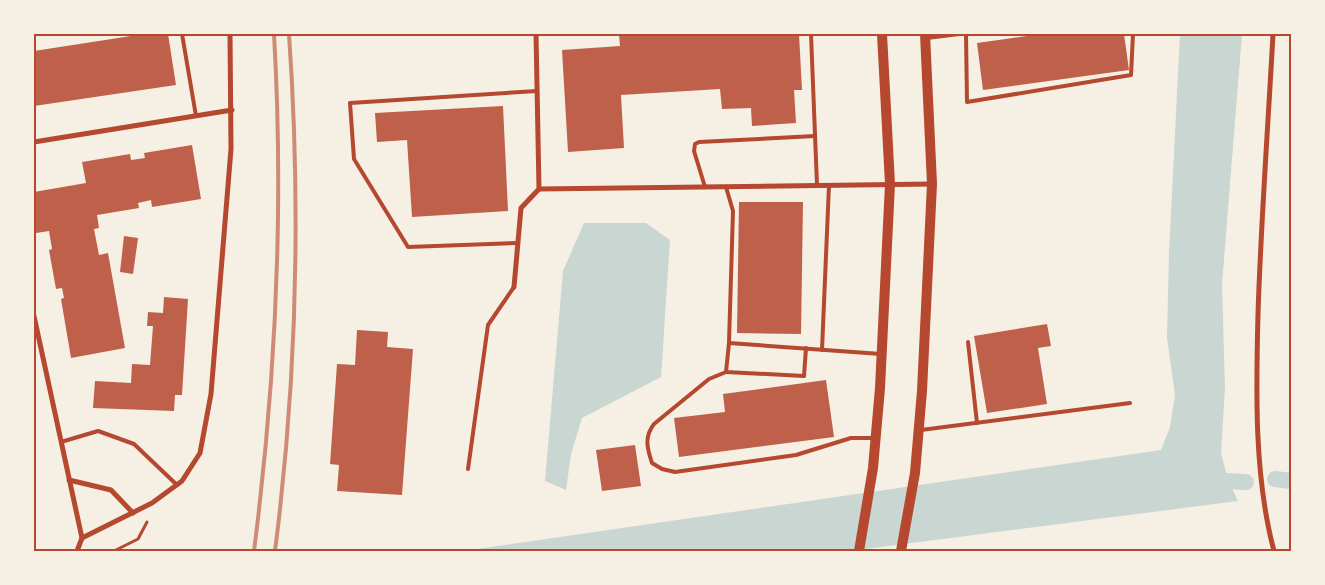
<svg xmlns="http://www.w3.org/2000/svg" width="1325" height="585" font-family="Jost,sans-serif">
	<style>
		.water { fill: #c9d6d2 }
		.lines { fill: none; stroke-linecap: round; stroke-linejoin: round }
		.canal { stroke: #c9d6d2; stroke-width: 16 }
		.building { fill: #bf614a }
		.path { stroke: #b5482f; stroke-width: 3 }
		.service { stroke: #b5482f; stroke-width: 4 }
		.minor { stroke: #b5482f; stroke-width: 5 }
		.secondary { stroke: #b5482f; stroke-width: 10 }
		.rail { stroke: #cf8b77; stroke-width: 4 }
		.neatline { fill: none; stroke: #b5482f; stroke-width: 2 }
	</style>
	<rect width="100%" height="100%" fill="#f6efe4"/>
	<g class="water">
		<polygon points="1180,34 1242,34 1222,284 1225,388 1221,453 1228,480 1238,501 850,551 463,551 1161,450 1170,427 1175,395 1167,338 1169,253"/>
		<polygon points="584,223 646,223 670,240 661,377 582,418 571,454 566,490 545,481 563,271"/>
	</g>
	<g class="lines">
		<g class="canal">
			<polyline points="1275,479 1291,481"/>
			<polyline points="1206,480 1246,482"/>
		</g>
	</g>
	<g class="building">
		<polygon points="144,34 168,34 176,85 34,106 34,51"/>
		<polygon points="619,34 799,34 802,90 794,90 796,123 752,126 751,108 722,109 720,89 621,95 624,148 568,152 562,50 620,46"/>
		<polygon points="1042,34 1124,34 1129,70 983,90 977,43"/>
		<polygon points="503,106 508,211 412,217 407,140 377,142 375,113"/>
		<polygon points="192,145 201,199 152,207 151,200 138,203 139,208 97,215 99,228 94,229 99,255 108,253 125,348 71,358 61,299 64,298 62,288 56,289 49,250 52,249 49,231 36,233 34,192 86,183 82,162 130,154 131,160 145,158 144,153"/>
		<polygon points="739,202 803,202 801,334 737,333"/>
		<polygon points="124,236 138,238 133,274 120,272"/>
		<polygon points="164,297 188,299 182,395 175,395 174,411 93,408 95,381 131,383 132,364 150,365 153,326 147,326 148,312 163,313"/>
		<polygon points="1047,324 1051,346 1038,348 1047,404 987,413 974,336"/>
		<polygon points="357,330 388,332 387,347 413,349 402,495 337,491 339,465 330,464 337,364 355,365"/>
		<polygon points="826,380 834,437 679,457 674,418 725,412 723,394"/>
		<polygon points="635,445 641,486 602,491 596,450"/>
	</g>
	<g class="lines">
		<polyline class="path" points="114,551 138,539 147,522"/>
		<g class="service">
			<polyline points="182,34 196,116"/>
			<polyline points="811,34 817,185"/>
			<polyline points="966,34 967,102 1131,75 1133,34"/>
			<polyline points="927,38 959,34"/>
			<polyline points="705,187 694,151 695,144 699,142 815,136"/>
			<polyline points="726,187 733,211 729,343 881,354"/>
			<polyline points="518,243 408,247 354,159 350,103 537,91"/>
			<polyline points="968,342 977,423"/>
			<polyline points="729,343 726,372 804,376 806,348"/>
			<polyline points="822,350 829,185"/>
			<path d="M726,372L709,379L654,424C644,437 647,448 652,463L662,469L675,472L796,455L851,438H875"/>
			<polyline points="921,430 1130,403"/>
			<polyline points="61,442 98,431 134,444 177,485"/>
			<polyline points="468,469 488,325 514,287"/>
		</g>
		<g class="minor">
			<path d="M1273,34C1268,127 1261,220 1258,314C1256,391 1254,476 1274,551"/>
			<polyline points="34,142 232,110"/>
			<polyline points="539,189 932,184"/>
			<polyline points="514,287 521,208 539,189 536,34"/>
			<polyline points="34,316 82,538 77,551"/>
			<polyline points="69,480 111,490 133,513"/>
			<polyline points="82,538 152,503 182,481 200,453 211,394 231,149 230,34"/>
		</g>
		<g class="secondary">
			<polyline points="859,551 873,468 880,388 890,184 882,34"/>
			<polyline points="901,551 915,473 922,391 932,184 925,34"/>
		</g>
		<g class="rail">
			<path d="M254,551C276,379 284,207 274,34"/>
			<path d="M275,551C297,379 301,207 289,34"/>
		</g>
	</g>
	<rect width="1325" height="585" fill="none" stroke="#f6efe4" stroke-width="70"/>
	<rect x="35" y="35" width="1255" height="515" class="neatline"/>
</svg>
